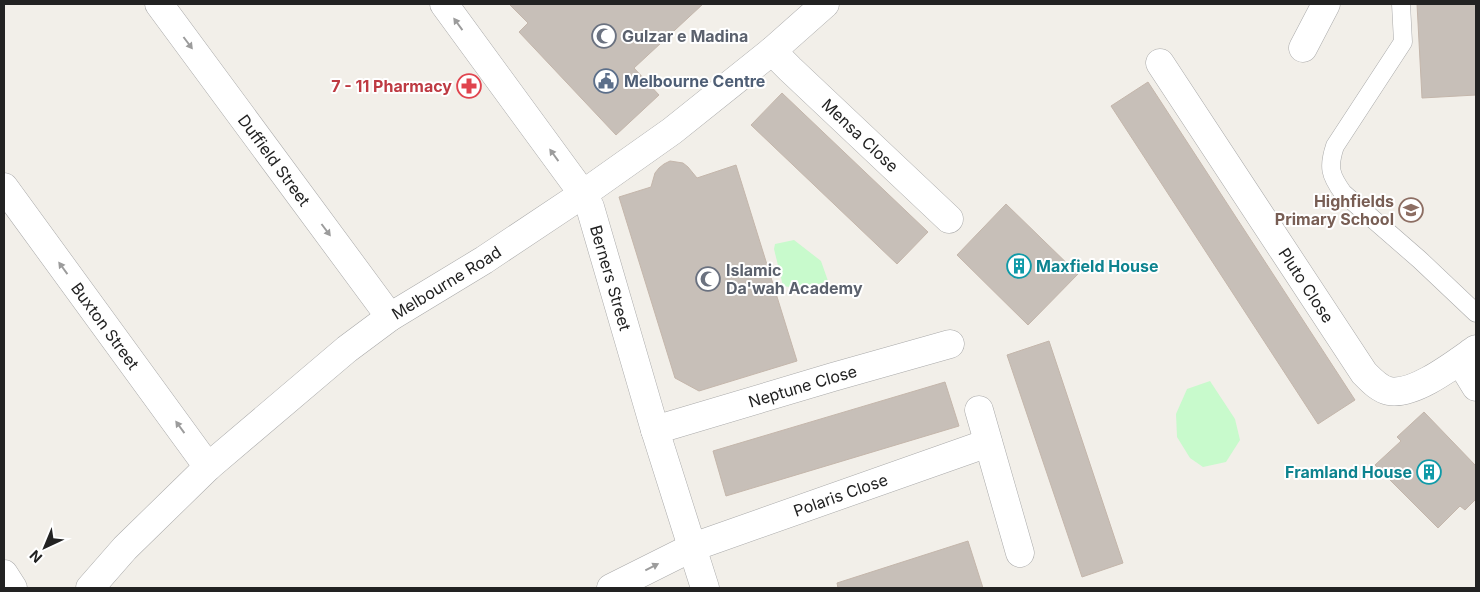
<svg xmlns="http://www.w3.org/2000/svg" width="1480" height="592" font-family="Inter,sans-serif">
	<style>
		.park { fill: #c8facc }
		.building { fill: #c7bfb8; stroke: #c4b6ab }
		.lines { fill: none; stroke-linecap: round; stroke-linejoin: round }
		.service-casing { stroke: #a9a9a9; stroke-width: 19 }
		.minor-casing { stroke: #a9a9a9; stroke-width: 29 }
		.service { stroke: #fff; stroke-width: 18 }
		.minor { stroke: #fff; stroke-width: 28 }
		.oneway { fill: #9c9c9c }
		.labels { text-anchor: middle; dominant-baseline: central; stroke-width: 4; stroke-linejoin: round; paint-order: stroke }
		.worship-label { font-size: 16px; font-weight: bold; fill: #5b616d; stroke: #fff; text-anchor: start }
		.service-label { font-size: 16px; font-weight: bold; fill: #4e5e75; stroke: #fff; text-anchor: start }
		.health-label { font-size: 16px; font-weight: bold; fill: #be3a42; stroke: #fff; text-anchor: end }
		.street-label { font-size: 16px; fill: #222; stroke: #fff }
		.education-label { font-size: 16px; font-weight: bold; fill: #785e54; stroke: #fff; text-anchor: end }
		.culture-label { font-size: 16px; font-weight: bold; fill: #0d838f; stroke: #fff; text-anchor: start }
	</style>
	<rect width="100%" height="100%" fill="#f2efe9"/>
	<g class="park">
		<polygon points="794,240 821,261 828,281 803,289 783,286 774,249 775,244"/>
		<polygon points="1210,381 1235,419 1240,440 1226,462 1203,467 1190,458 1177,437 1176,414 1187,389"/>
	</g>
	<g class="building">
		<polygon points="509,4 703,4 634,68 659,95 616,135 519,32 528,23"/>
		<polygon points="1417,4 1476,4 1476,95 1422,98"/>
		<polygon points="1148,82 1355,400 1318,424 1111,106"/>
		<polygon points="782,93 928,232 897,264 751,125"/>
		<polygon points="670,161 683,163 688,167 697,178 736,165 797,361 699,391 675,378 619,197 651,187 655,173 659,168 664,164"/>
		<polygon points="1006,204 1078,274 1028,325 957,255"/>
		<polygon points="1049,341 1123,563 1082,577 1007,355"/>
		<polygon points="945,382 959,426 726,496 713,451"/>
		<polygon points="1424,412 1476,466 1476,499 1465,510 1460,506 1438,528 1375,465 1401,441 1397,437"/>
		<polygon points="968,541 983,588 838,588 837,583"/>
	</g>
	<g class="lines">
		<g class="service-casing">
			<path id="service" d="M1401,4L1403,42L1335,146C1328,167 1330,175 1343,193L1420,260L1476,313"/>
		</g>
		<g class="minor-casing">
			<g id="minor">
				<path id="s1" d="M159,4L390,317"/>
				<path id="s2" d="M444,4L583,194L590,207L655,430L705,588"/>
				<polyline points="1303,48 1326,4"/>
				<path id="s3" d="M772,51L790,69L949,219"/>
				<path id="s4" d="M1160,63L1364,373C1371,380 1379,389 1389,391C1414,396 1456,363 1476,349"/>
				<path id="s5" d="M4,187L208,467"/>
				<polyline points="1460,361 1476,387"/>
				<polyline points="979,410 1020,553"/>
				<path id="s6" d="M655,430L833,377L950,344"/>
				<polyline points="4,574 13,588"/>
				<path id="s7" d="M90,588L125,548L208,467L347,349L390,317L484,260L583,194L672,131L772,51L825,4"/>
				<path id="s8" d="M611,588L693,547L988,443"/>
			</g>
		</g>
		<use href="#service" class="service"/>
		<use href="#minor" class="minor"/>
	</g>
	<defs><path id="oneway-solid" d="M-6-.8H1V-3.2L6.5 0L1 3.2V.8H-6Z" transform="scale(1.25)"/></defs>
	<g class="oneway">
		<use href="#oneway-solid" transform="translate(458 24) rotate(-126)"/>
		<use href="#oneway-solid" transform="translate(188 43) rotate(53)"/>
		<use href="#oneway-solid" transform="translate(554 155) rotate(-126)"/>
		<use href="#oneway-solid" transform="translate(326 230) rotate(53)"/>
		<use href="#oneway-solid" transform="translate(63 268) rotate(-126)"/>
		<use href="#oneway-solid" transform="translate(180 427) rotate(-126)"/>
		<use href="#oneway-solid" transform="translate(652 567) rotate(-27)"/>
	</g>
	<defs>
		<g id="mosque-ring" transform="scale(1.25)"><circle r="9.5" fill="#fff" stroke="#6b7280" stroke-width="1.5"/><path d="M3.5-4.9A6 6 0 1 0 3.5 4.9A5 5 0 1 1 3.5-4.9Z" fill="#6b7280"/></g>
		<g id="civic-ring" transform="scale(1.25)"><circle r="9.5" fill="#fff" stroke="#5c6f8a" stroke-width="1.5"/><path d="M-.6-6.5H3V-4.5H.6V-3L4-1V1h2V6H-6V1h2V-1L-.6-3ZM-1.2 2.5V6h2.4V2.5Z" fill="#5c6f8a"/></g>
		<g id="pharmacy-ring" transform="scale(1.25)"><circle r="9.5" fill="#fff" stroke="#e0444e" stroke-width="1.5"/><path d="M-2-6h4v4h4v4h-4v4h-4v-4h-4v-4h4Z" fill="#e0444e"/></g>
		<g id="school-ring" transform="scale(1.25)"><circle r="9.5" fill="#fff" stroke="#8d6e63" stroke-width="1.5"/><path d="M0-5L7-2L0 1L-7-2ZM-4 1L0 2.5L4 1V4Q0 6-4 4Z" fill="#8d6e63"/></g>
		<g id="building-ring" transform="scale(1.25)"><circle r="9.5" fill="#fff" stroke="#0f9aa8" stroke-width="1.5"/><path d="M-4-6H4V6H1V3H-1V6H-4ZM-2.5-4.3h1.7v1.8h-1.7ZM.8-4.3h1.7v1.8H.8ZM-2.5-1h1.7V.8h-1.7ZM.8-1h1.7V.8H.8Z" fill="#0f9aa8"/></g>
	</defs>
	<g fill-rule="evenodd">
		<use href="#mosque-ring" x="604" y="36"/>
		<use href="#civic-ring" x="606" y="81"/>
		<use href="#pharmacy-ring" x="469" y="86"/>
		<use href="#school-ring" x="1411" y="210"/>
		<use href="#building-ring" x="1019" y="266"/>
		<use href="#mosque-ring" x="708" y="279"/>
		<use href="#building-ring" x="1429" y="472"/>
	</g>
	<g class="labels">
		<g class="worship-label">
			<text x="622" y="36">Gulzar e Madina</text>
			<text x="726" y="270">Islamic<tspan x="726" dy="18">Da'wah Academy</tspan></text>
		</g>
		<g class="service-label">
			<text x="624" y="81">Melbourne Centre</text>
		</g>
		<g class="health-label">
			<text x="452" y="86">7 - 11 Pharmacy</text>
		</g>
		<g class="street-label">
			<text stroke="none"><textPath href="#s3" startOffset="122">Mensa Close</textPath></text>
			<text stroke="none"><textPath href="#s1" startOffset="194">Duffield Street</textPath></text>
			<text stroke="none"><textPath href="#s2" startOffset="324">Berners Street</textPath></text>
			<text stroke="none"><textPath href="#s7" startOffset="471">Melbourne Road</textPath></text>
			<text stroke="none"><textPath href="#s4" startOffset="266">Pluto Close</textPath></text>
			<text stroke="none"><textPath href="#s5" startOffset="172">Buxton Street</textPath></text>
			<text stroke="none"><textPath href="#s6" startOffset="154">Neptune Close</textPath></text>
			<text stroke="none"><textPath href="#s8" startOffset="248">Polaris Close</textPath></text>
		</g>
		<g class="education-label">
			<text x="1394" y="201">Highfields<tspan x="1394" dy="18">Primary School</tspan></text>
		</g>
		<g class="culture-label">
			<text x="1036" y="266">Maxfield House</text>
			<text x="1412" y="472" text-anchor="end">Framland House</text>
		</g>
	</g>
	<rect width="1480" height="592" fill="none" stroke="#222222" stroke-width="10"/>
	<g transform="translate(45 547) rotate(224)" stroke="#ffffff" stroke-width="4" paint-order="stroke">
	<path d="M0-4L9 19L0 12L-9 19Z" fill="#222222"/>
	<text y="-8" font-size="14" font-weight="bold" text-anchor="middle" fill="#222222">N</text>
	</g>
</svg>
